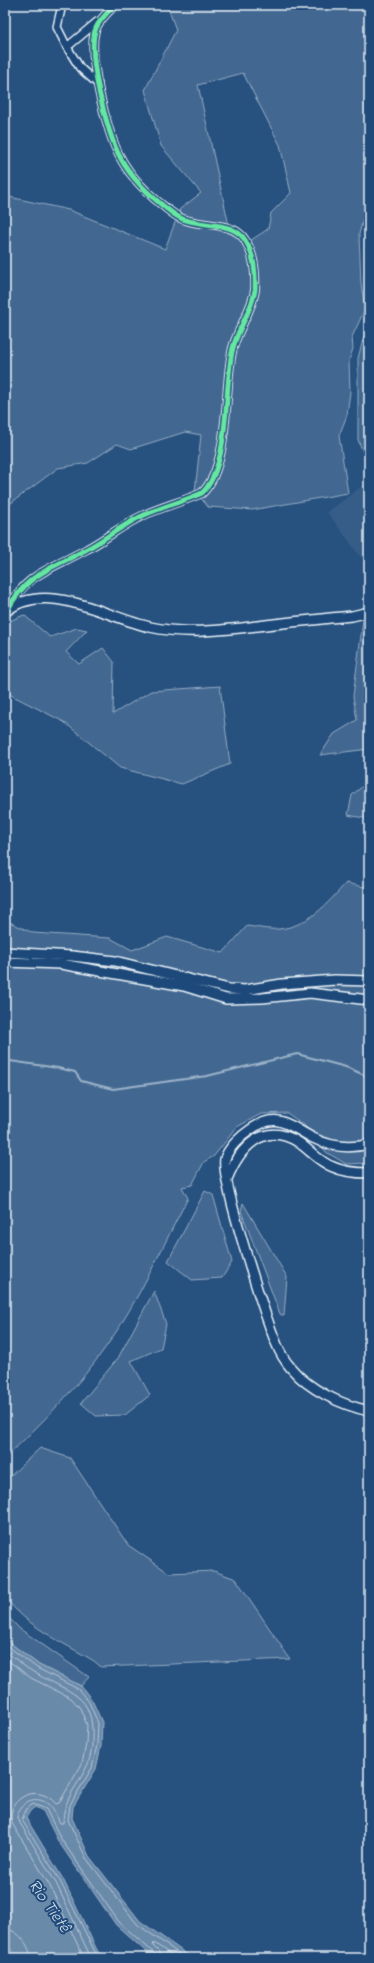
<svg xmlns="http://www.w3.org/2000/svg" width="374" height="1963" font-family="'Indie Flower',sans-serif">
	<style>
		.built { fill: #355d88 }
		.green { fill: #436891; stroke: #96acc4; fill-rule: evenodd }
		.water { fill: #6b8aaa; stroke: #9db3c9 }
		.lines { fill: none; stroke-linecap: round; stroke-linejoin: round }
		.shore { stroke: #b6c8d9; stroke-width: 1 }
		.stream { stroke: #9db3c9; stroke-width: 2 }
		.minor-casing { stroke: #e8f1f8; stroke-width: 10 }
		.secondary-casing { stroke: #e8f1f8; stroke-width: 12 }
		.minor { stroke: #1f4a7a; stroke-width: 7 }
		.secondary { stroke: #1f4a7a; stroke-width: 9 }
		.cycleway-casing { stroke: #1f4a7a; stroke-width: 8 }
		.cycleway { stroke: #66e7a1; stroke-width: 5 }
		.labels { text-anchor: middle; dominant-baseline: central; stroke-width: 4; stroke-linejoin: round; paint-order: stroke }
		.water-label { font-size: 17px; font-style: italic; fill: #d5e2ec; stroke: #1f4a7a }
	</style>
	<rect width="100%" height="100%" fill="#27517f"/>
	<filter id="ink" filterUnits="userSpaceOnUse"><feTurbulence type="fractalNoise" baseFrequency=".025" numOctaves="2"/><feDisplacementMap in="SourceGraphic" scale="8" xChannelSelector="R" yChannelSelector="G"/><feConvolveMatrix kernelMatrix="1 2 1 2 8 2 1 2 1" color-interpolation-filters="sRGB"/></filter>
	<g filter="url(#ink)">
		<polygon class="built" points="369,481 369,568 327,512"/>
		<g class="green">
			<path d="M167,5H369V198L359,234L361,283L365,309L352,337L353,349L349,360L350,392L347,415L339,436L348,493L252,510L208,507L195,491L201,435L185,432L131,449L117,444L88,463L58,468L7,506L8,553L5,556V196L69,210L165,249L180,209L201,193L161,146L145,90L176,30ZM243,73L280,145L291,193L271,213L268,229L245,244L228,221L198,85Z"/>
			<polygon points="369,318 369,466 358,440 358,358"/>
			<polygon points="24,615 50,637 77,628 87,630 66,652 79,664 103,648 114,662 113,714 151,691 220,686 230,764 182,784 120,768 64,722 5,692 5,624 7,622"/>
			<polygon points="369,618 369,749 320,755 334,734 357,720 353,696 363,620"/>
			<polygon points="369,781 369,819 348,815 352,795"/>
			<path d="M346,883L369,888V1163L346,1164L326,1152L304,1125L287,1113L261,1114L237,1127L214,1156L204,1162L192,1185L182,1187L188,1198C163,1245 139,1300 108,1344C79,1386 42,1423 5,1458V920L33,933L110,938L132,950L167,937L223,953L247,926C257,927 268,930 278,929C308,927 328,903 346,883Z"/>
			<polygon points="205,1191 213,1195 232,1262 222,1278 192,1280 168,1261"/>
			<polygon points="243,1203 287,1277 284,1316 280,1314 241,1211"/>
			<polygon points="154,1291 166,1324 161,1348 131,1361 150,1395 125,1415 96,1416 81,1403 118,1358"/>
			<path d="M40,1448L70,1458L128,1545L169,1573L214,1571L236,1579L290,1659L101,1667L94,1661C62,1642 27,1627 5,1597V1481Z"/>
			<polygon points="5,1614 20,1629 89,1677 81,1686 39,1665 5,1639"/>
			<polygon points="5,1942 17,1958 5,1958"/>
		</g>
		<polygon class="water" points="5,1639 39,1665 81,1686 92,1700 102,1722 101,1746 96,1769 73,1807 72,1818 89,1856 140,1921 192,1958 153,1958 116,1925 58,1841 43,1811 35,1807 30,1811 26,1818 63,1879 97,1950 103,1958 17,1958 5,1942"/>
		<g class="lines">
			<g class="shore">
				<polyline points="5,1644 37,1668 78,1689 89,1702 98,1723 97,1745 92,1768 70,1805 68,1820 86,1858 137,1924 185,1958"/>
				<path d="M5,1651C15,1658 24,1667 35,1673C69,1693 95,1693 92,1741C92,1749 90,1761 86,1768C76,1788 63,1800 63,1823H60C57,1817 53,1808 48,1804C35,1794 19,1802 17,1818L56,1883L91,1958"/>
				<path d="M5,1658L31,1678L71,1698L80,1708L87,1725L86,1744L82,1764L59,1803L56,1804C36,1780 3,1801 13,1825L50,1886L84,1958"/>
				<path d="M5,1929C18,1929 30,1946 31,1958"/>
				<polyline points="98,1958 60,1881 22,1820 26,1809 33,1804 46,1809 61,1839 119,1922 154,1953 155,1958"/>
				<polyline points="160,1958 159,1952 153,1946 154,1943 176,1958"/>
			</g>
			<polyline class="stream" points="5,1063 10,1061 58,1068 75,1072 81,1081 113,1089 207,1076 297,1054 346,1067 369,1077"/>
			<g class="minor-casing">
				<g id="minor">
					<polyline points="62,5 57,27 67,47"/>
					<polyline points="97,22 67,47 80,68 98,84"/>
					<path d="M7,610C27,572 52,569 87,549C106,539 122,525 142,516C161,507 182,502 202,493C230,467 224,390 232,352C236,330 252,312 255,290C256,273 254,254 245,240C233,221 205,227 186,220C181,219 175,215 171,212C151,197 131,178 120,157C107,134 86,52 96,28C100,19 108,12 115,5"/>
				</g>
			</g>
			<g class="secondary-casing">
				<g id="secondary">
					<path d="M5,612C46,578 107,618 150,627C186,635 222,630 258,626C289,622 321,619 352,616L369,612"/>
					<polyline points="5,952 72,956 115,961 229,989 245,990 282,984 335,980 369,981"/>
					<polyline points="5,962 61,964 184,986 226,999 262,998 310,993 369,1000"/>
					<path d="M369,1144C350,1149 331,1147 313,1138C289,1126 278,1110 250,1130C241,1136 228,1148 225,1159C220,1179 266,1319 277,1345C280,1353 285,1361 291,1368C309,1390 342,1405 369,1411"/>
					<path d="M227,1179C239,1149 263,1120 298,1142C310,1150 319,1162 333,1167C344,1172 357,1173 369,1173"/>
				</g>
			</g>
			<use href="#minor" class="minor"/>
			<use href="#secondary" class="secondary"/>
			<g class="cycleway-casing">
				<path id="cycleway" d="M7,611C27,572 52,569 87,549C106,539 122,525 142,516C161,507 182,502 202,493C230,467 224,390 232,352C236,330 252,312 255,290C256,273 254,254 245,240C233,221 205,227 186,220C181,219 175,215 171,212C151,197 131,178 120,157C107,134 86,52 96,28C100,19 108,12 115,5"/>
			</g>
			<use href="#cycleway" class="cycleway"/>
		</g>
	</g>
	<g class="labels">
		<g class="water-label">
			<text transform="translate(49 1906) rotate(55)">Rio Tietê</text>
		</g>
	</g>
	<rect width="374" height="1963" fill="none" stroke="#1f4a7a" stroke-width="20"/>
	<rect x="10" y="10" width="354" height="1943" fill="none" stroke="#e8f1f8" stroke-width="1.5" filter="url(#ink)"/>
</svg>
